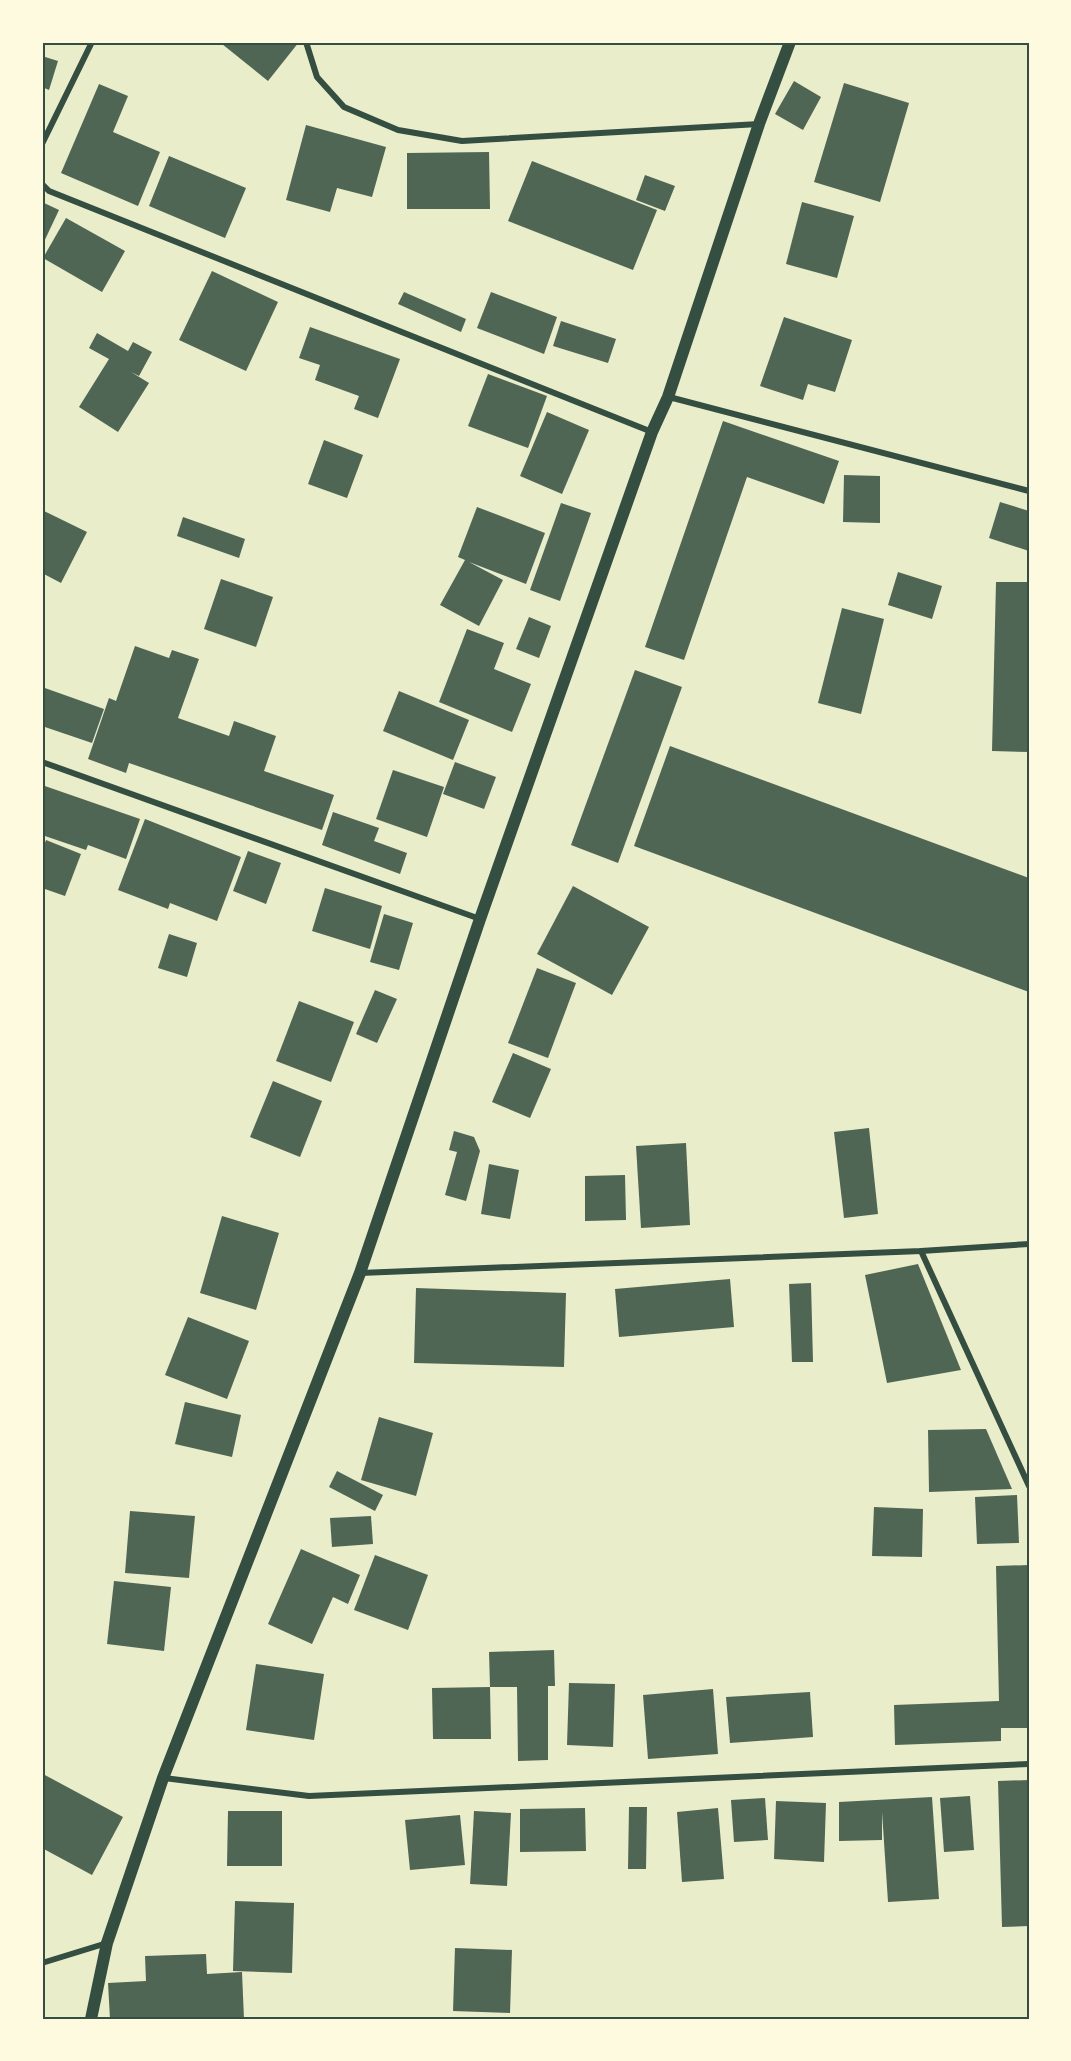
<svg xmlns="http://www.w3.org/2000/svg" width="1071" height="2061" font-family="Lato,sans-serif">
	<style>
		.building { fill: #4f6655 }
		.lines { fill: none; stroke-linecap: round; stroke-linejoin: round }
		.minor { stroke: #344e41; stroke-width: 6 }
		.secondary { stroke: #344e41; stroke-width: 12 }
		.neatline { fill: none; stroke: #344e41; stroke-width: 2 }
	</style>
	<rect width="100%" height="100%" fill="#e9edc9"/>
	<g class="building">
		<polygon points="224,42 299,42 268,81 222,44"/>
		<polygon points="42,56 58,61 49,90 42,87"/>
		<polygon points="794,81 821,97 803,130 775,114"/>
		<polygon points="844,83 909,103 880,202 814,182"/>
		<polygon points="99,84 128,96 113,132 160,152 138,206 61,173"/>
		<polygon points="306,125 386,147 372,197 337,188 330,212 286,200"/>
		<polygon points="489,152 490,209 407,209 407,153"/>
		<polygon points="169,156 246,188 225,238 149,206"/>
		<polygon points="532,161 657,210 633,270 508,221"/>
		<polygon points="645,175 675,186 665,211 636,200"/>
		<polygon points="42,202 59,210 42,246"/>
		<polygon points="802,202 854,216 837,278 786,264"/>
		<polygon points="66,218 125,251 102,292 43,258"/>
		<polygon points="212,271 278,302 246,371 179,340"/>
		<polygon points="404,292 466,319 461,332 398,304"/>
		<polygon points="491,292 557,317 544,354 477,328"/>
		<polygon points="784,317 852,340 835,392 808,384 803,400 760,386"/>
		<polygon points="561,321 616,339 608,363 553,346"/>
		<polygon points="310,327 400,359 378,418 354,409 359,396 315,380 320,365 299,358"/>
		<polygon points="97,333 128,351 133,342 152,352 139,376 131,372 149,383 118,432 79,407 109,359 89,348"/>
		<polygon points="488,374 547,396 528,448 468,426"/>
		<polygon points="547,412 589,430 562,494 520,476"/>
		<polygon points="723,421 839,461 824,504 747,477 684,660 645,647"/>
		<polygon points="324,440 363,455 347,498 308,484"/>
		<polygon points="844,475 880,476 880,523 843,522"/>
		<polygon points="1000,502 1029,511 1029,551 989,538"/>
		<polygon points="561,503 591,513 560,601 530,590"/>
		<polygon points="477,507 545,533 526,584 469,562 503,580 479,626 440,605 465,560 458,557"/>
		<polygon points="42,510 87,532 61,583 42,573"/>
		<polygon points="183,517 245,539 239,558 177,536"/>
		<polygon points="898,572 942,586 932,619 888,605"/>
		<polygon points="221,579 273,597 256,647 204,629"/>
		<polygon points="996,582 1029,582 1029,752 992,751"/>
		<polygon points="842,608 884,619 861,714 818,703"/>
		<polygon points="529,617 551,626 539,658 516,649"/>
		<polygon points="467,629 504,643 494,669 531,684 512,732 439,702"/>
		<polygon points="135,646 169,658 172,650 199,659 178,718 229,736 234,721 276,736 264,771 334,795 322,830 129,763 126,773 88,759 109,698 116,701"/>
		<polygon points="635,670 682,687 618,863 571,845"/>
		<polygon points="42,687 104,709 92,743 42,726"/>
		<polygon points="399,691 469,720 453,760 383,731"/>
		<polygon points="670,746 1029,878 1029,992 634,846"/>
		<polygon points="455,762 496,777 484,809 443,794"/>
		<polygon points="393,770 444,787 427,837 376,819"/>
		<polygon points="42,785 140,819 126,859 88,845 86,850 42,835"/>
		<polygon points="333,812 379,828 374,841 407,853 400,874 322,845"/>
		<polygon points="145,819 241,857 217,921 170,903 168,909 118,890"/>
		<polygon points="46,840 81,854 65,896 42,888 42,851"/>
		<polygon points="248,851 281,863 266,904 233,891"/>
		<polygon points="573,886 649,927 612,995 537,954"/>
		<polygon points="325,888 382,906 370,949 312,931"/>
		<polygon points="384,914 413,923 399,970 370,962"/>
		<polygon points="169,934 197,943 187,977 158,968"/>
		<polygon points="537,968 576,983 548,1058 508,1043"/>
		<polygon points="375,990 397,999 377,1043 356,1034"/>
		<polygon points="299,1001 354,1022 331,1082 276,1061"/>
		<polygon points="513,1053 551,1069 530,1118 492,1102"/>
		<polygon points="273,1081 322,1101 300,1157 250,1137"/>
		<polygon points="869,1128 878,1214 844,1218 834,1132"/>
		<polygon points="454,1131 474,1137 480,1151 466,1201 445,1195 457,1152 449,1150"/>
		<polygon points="686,1143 690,1225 641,1228 636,1146"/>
		<polygon points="489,1164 519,1170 510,1219 481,1214"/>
		<polygon points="625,1175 626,1220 585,1221 585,1176"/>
		<polygon points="222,1216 279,1233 256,1310 200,1293"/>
		<polygon points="918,1264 961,1370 887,1383 865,1275"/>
		<polygon points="730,1279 734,1327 619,1337 615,1289"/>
		<polygon points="811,1283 813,1362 792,1362 789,1284"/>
		<polygon points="416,1288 566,1293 564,1367 414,1363"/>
		<polygon points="188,1317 249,1341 227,1399 165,1375"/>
		<polygon points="185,1402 241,1415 232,1457 175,1444"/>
		<polygon points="379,1417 433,1433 416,1496 361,1480"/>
		<polygon points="986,1429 1012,1489 929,1492 928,1430"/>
		<polygon points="337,1471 383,1495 375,1511 329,1487"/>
		<polygon points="1017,1495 1019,1543 977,1544 975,1497"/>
		<polygon points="874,1507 923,1509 922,1557 872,1556"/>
		<polygon points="130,1511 195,1516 189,1578 125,1573"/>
		<polygon points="371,1516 373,1544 332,1547 330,1518"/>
		<polygon points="301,1549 360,1575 348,1604 333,1597 312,1644 268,1624"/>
		<polygon points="375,1555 428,1575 408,1630 354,1610"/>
		<polygon points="1029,1565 1029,1728 1001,1728 1001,1741 895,1745 894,1705 999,1701 996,1566"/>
		<polygon points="114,1581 171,1587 164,1651 107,1644"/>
		<polygon points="554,1650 555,1686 548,1686 548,1760 518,1761 517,1687 490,1687 489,1652"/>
		<polygon points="256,1664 324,1674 314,1740 246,1730"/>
		<polygon points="569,1683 615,1684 613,1747 567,1745"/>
		<polygon points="490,1687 491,1739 433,1739 432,1688"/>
		<polygon points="713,1689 718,1754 648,1759 643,1695"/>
		<polygon points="810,1692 813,1737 730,1743 726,1697"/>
		<polygon points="43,1774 123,1817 92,1875 42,1848"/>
		<polygon points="1029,1780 1029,1926 1002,1927 998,1781"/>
		<polygon points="970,1796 974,1850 944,1852 940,1798"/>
		<polygon points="932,1797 939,1899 888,1902 882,1812 882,1840 839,1841 839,1802"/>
		<polygon points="765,1798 768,1840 734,1842 731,1800"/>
		<polygon points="776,1801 826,1803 824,1862 774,1859"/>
		<polygon points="629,1807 647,1807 646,1869 628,1869"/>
		<polygon points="585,1808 586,1851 520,1852 520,1809"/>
		<polygon points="718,1808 724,1879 682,1882 677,1812"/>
		<polygon points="228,1811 282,1811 282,1866 227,1866"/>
		<polygon points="474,1811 511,1813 507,1886 470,1884"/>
		<polygon points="460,1815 465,1865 410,1870 405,1820"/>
		<polygon points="235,1901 294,1903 292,1973 233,1971"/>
		<polygon points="455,1948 512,1950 510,2013 453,2011"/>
		<polygon points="206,1954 207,1974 242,1972 244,2019 110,2019 108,1983 146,1981 145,1956"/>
	</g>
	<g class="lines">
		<g class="minor">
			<polyline points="306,42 317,77 344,107 398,130 462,141 759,124"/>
			<polyline points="42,144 92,42"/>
			<polyline points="42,184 49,191 652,432"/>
			<polyline points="669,397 1029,491"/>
			<polyline points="42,762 480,919"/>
			<polyline points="921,1251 1029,1486"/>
			<polyline points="360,1273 921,1251 1029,1244"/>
			<polyline points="164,1778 309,1796 1029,1764"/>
			<polyline points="42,1963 107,1943"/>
		</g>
		<polyline class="secondary" points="91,2019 107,1943 163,1778 360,1273 480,919 652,432 668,397 759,124 790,42"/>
	</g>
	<rect width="1071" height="2061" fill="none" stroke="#fefae0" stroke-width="87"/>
	<rect x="44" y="44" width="984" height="1974" class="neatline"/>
</svg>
